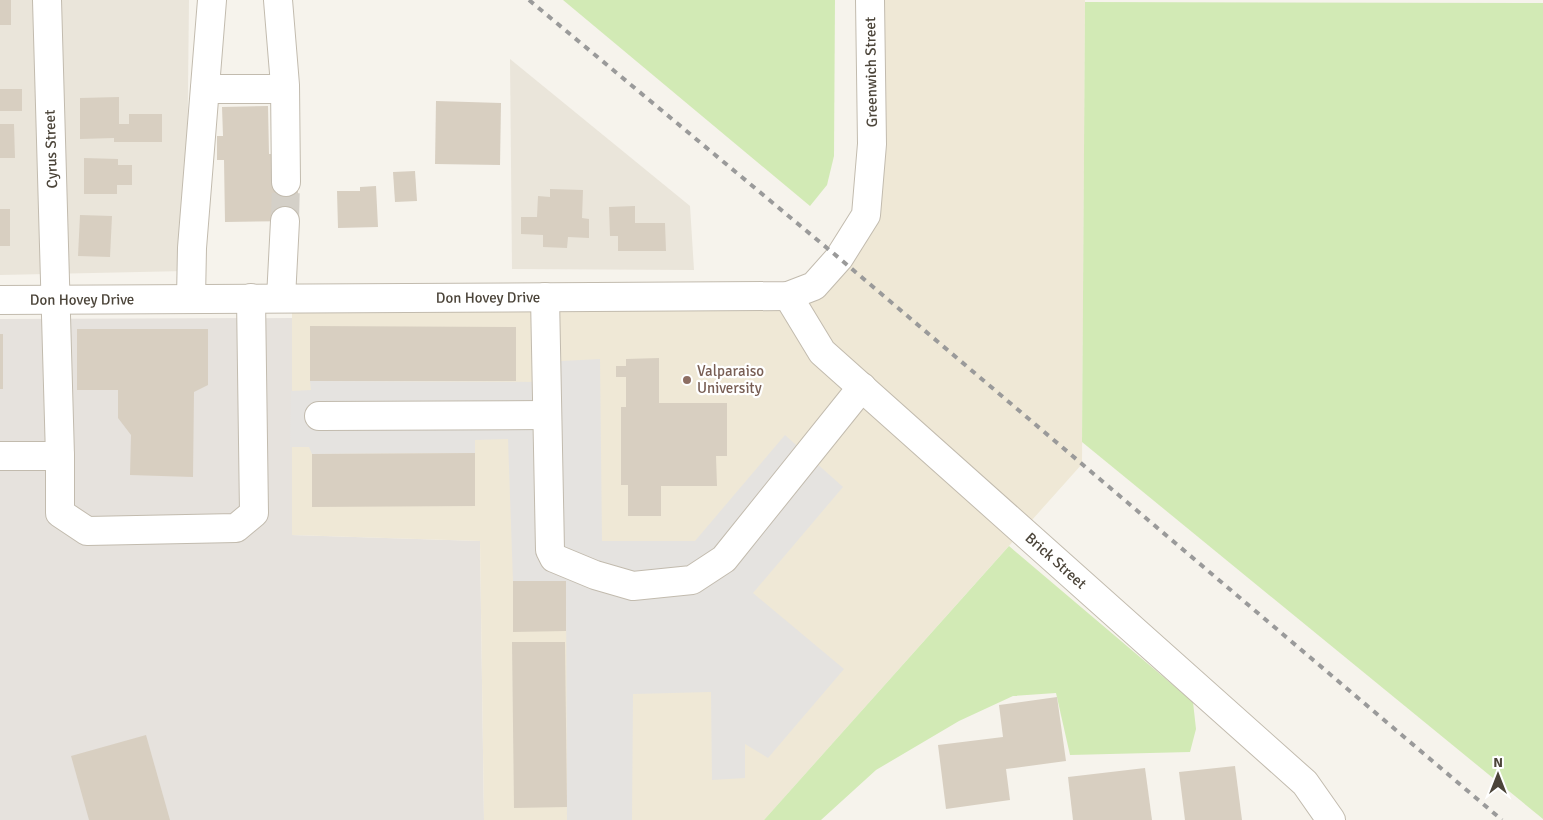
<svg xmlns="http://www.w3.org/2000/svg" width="1543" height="820" font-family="Signika,sans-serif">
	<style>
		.residential { fill: #eae5da }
		.industrial { fill: #e6e2dd }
		.education { fill: #efe8d6 }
		.green { fill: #d2eab5 }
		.parking { fill: #e5e3e0 }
		.building { fill: #d8cfc1 }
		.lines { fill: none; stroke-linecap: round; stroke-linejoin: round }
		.minor-tunnel { stroke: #d4d0c8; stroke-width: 28; stroke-dasharray: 28 14; stroke-linecap: butt }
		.minor-casing { stroke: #c2bbae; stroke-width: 30 }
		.minor { stroke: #fff; stroke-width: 28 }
		.rail { stroke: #9a9a9a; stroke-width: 4; stroke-dasharray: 6 6; stroke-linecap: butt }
		.education-dot { fill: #8d6e63; stroke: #fff; stroke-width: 2 }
		.labels { text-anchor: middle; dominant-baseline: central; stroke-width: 4.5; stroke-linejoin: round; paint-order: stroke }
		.street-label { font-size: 15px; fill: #4b4439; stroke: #fff }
		.education-label { font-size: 15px; fill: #785e54; stroke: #fff; text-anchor: start }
	</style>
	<rect width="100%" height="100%" fill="#f6f3ec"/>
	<g class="residential">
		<polygon points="0,0 189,0 186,271 0,275"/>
		<polygon points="510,59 690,206 694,270 512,269"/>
	</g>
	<polygon class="industrial" points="292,318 292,535 480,541 484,820 0,820 0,319"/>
	<polygon class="education" points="871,0 1085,0 1082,464 764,820 484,820 480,541 292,535 292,298 788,296 866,215"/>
	<g class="green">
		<polygon points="563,0 835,0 834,156 827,185 810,206"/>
		<polygon points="1085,2 1543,3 1543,819 1082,442"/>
		<polygon points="1009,546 1193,702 1196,729 1190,752 1070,755 1056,693 1013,696 959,721 876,770 821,820 764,820"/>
	</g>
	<polygon class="parking" points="600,359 602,541 695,541 785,435 843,487 753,593 844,669 768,758 745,744 745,778 712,780 711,692 633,694 632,820 567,820 566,581 513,581 508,439 475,440 475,453 312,454 309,447 290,447 291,391 311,390 310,381 539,382 543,362"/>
	<g class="building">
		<rect x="0" y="0" width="11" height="25"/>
		<rect x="0" y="89" width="22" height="22"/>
		<polygon points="119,97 119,124 129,124 129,114 162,114 162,142 114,142 114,138 80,139 80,98"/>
		<polygon points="436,101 501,103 500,165 435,164"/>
		<polygon points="268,106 269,154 281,154 298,182 298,221 225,222 224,160 217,160 217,136 223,136 222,107"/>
		<polygon points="0,124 14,124 15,158 0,158"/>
		<polygon points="84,158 118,159 118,165 132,165 132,185 117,185 117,194 84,194"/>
		<polygon points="415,171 417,201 395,202 393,172"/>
		<polygon points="376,186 378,227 338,228 337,191 360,191 360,187"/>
		<polygon points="550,189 583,190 582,218 589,219 589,238 568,237 567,248 543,247 543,235 521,234 521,217 537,217 538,196 550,197"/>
		<polygon points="635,206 635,223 665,223 666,251 618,251 618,236 610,236 609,207"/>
		<rect x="0" y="209" width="10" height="37"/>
		<polygon points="80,215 112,216 110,257 78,256"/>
		<polygon points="310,326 516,327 516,381 310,381"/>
		<polygon points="77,329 208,329 208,385 194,392 193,477 130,475 131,435 118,418 118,390 77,390"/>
		<rect x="0" y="334" width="3" height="55"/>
		<polygon points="659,358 659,403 727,403 727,456 716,456 717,486 661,486 661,516 628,516 628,485 621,485 621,407 626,407 626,377 616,377 616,366 626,366 626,359"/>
		<polygon points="475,453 475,506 312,507 312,454"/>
		<polygon points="513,581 566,581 566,631 513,632"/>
		<polygon points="512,642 565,642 567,807 514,808"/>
		<polygon points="1057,697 1066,761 1006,769 1010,800 946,809 938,745 1003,737 999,705"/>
		<polygon points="146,735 170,820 89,820 71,756"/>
		<polygon points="1235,766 1242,820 1185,820 1179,772"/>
		<polygon points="1145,768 1152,820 1073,820 1068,777"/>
	</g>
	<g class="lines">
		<polyline class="minor-tunnel" points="285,221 286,182"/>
		<g class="minor-casing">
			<g id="minor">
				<polyline points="278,0 285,85 286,182"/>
				<polyline points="205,89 285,89"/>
				<path id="s1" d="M788,296L822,352L1305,783L1331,820"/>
				<polyline points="545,297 550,550 554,558 595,575 633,586 692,580 724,559 862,387"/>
				<polyline points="191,298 192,248 212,0"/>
				<polyline points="281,298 285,221"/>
				<path id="s2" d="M0,300L788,296L814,286L839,258L866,215L872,144L870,0"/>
				<polyline points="319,416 547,415"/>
				<polyline points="0,456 60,456 47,0"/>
				<polyline points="60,456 60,513 87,531 236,528 254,513 251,298"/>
			</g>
		</g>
		<use href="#minor" class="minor"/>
		<polyline class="rail" points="529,0 839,258 1502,820"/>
	</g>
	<circle class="education-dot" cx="687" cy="380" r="5"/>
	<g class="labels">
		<g class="street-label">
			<text transform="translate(871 72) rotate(-91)">Greenwich Street</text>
			<text transform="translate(51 149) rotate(-92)">Cyrus Street</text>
			<text stroke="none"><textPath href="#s2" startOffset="488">Don Hovey Drive</textPath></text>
			<text stroke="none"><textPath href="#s2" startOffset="82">Don Hovey Drive</textPath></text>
			<text stroke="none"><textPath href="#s1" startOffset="379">Brick Street</textPath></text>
		</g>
		<g class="education-label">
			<text x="697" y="371">Valparaiso<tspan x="697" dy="17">University</tspan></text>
		</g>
	</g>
	<g transform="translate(1498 775)" stroke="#ffffff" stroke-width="4" paint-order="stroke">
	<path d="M0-4L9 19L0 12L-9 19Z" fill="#4b4439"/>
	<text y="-8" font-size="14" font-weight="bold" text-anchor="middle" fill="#4b4439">N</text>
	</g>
</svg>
